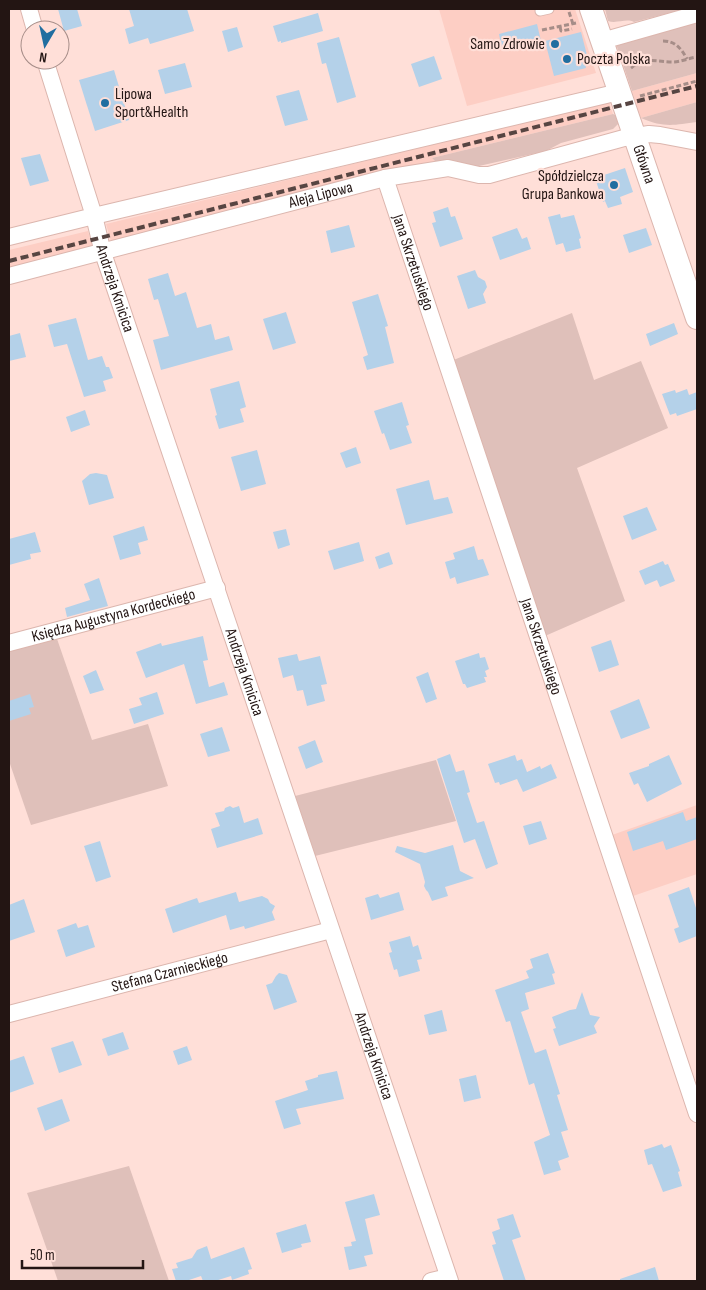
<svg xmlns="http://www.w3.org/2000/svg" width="706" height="1290" font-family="'Sofia Sans Condensed',sans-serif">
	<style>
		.built { fill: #fdcec4 }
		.green { fill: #dfc0ba }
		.building { fill: #b4d1e9 }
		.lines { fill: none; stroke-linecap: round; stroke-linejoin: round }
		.lane-casing { stroke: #dcb6ae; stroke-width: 11 }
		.street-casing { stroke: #dcb6ae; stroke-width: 18 }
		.secondary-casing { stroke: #dcb6ae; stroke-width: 24 }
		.path { stroke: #a68d88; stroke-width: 3; stroke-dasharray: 5 2.5; stroke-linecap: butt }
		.lane { stroke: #fff; stroke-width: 9 }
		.street { stroke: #fff; stroke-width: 16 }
		.secondary { stroke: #fff; stroke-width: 22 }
		.rail { stroke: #574542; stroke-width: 4; stroke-dasharray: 8 4; stroke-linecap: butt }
		.poi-dot { fill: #216ea0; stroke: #ffdfd8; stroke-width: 2 }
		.labels { text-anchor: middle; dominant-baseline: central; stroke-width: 4.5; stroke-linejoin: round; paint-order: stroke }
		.poi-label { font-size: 16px; fill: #231513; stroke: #ffdfd8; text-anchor: end }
		.street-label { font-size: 16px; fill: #231513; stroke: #ffdfd8 }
	</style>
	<rect width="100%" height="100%" fill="#ffdfd8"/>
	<g class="built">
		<polygon points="439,9 575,9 596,73 467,106"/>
		<polygon points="697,73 697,102 641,118 632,91"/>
		<polygon points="609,102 613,114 432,158 437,163 111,242 106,224"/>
		<polygon points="88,231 93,250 9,271 9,250"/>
		<polygon points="697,805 697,874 633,896 612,835"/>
	</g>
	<g class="green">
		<path d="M605,9H685L634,22C626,18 617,24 608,21Z"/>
		<polygon points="697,22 697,73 632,91 616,44"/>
		<path d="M697,102V122C674,125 664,128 641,118Z"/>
		<polygon points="613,114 619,117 619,123 613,129 561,143 546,151 479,166 470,167 453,161 437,163 432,158"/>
		<polygon points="572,313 594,380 641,361 668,428 577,468 625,601 545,636 451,361"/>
		<polygon points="56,636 92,740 148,724 168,786 31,825 9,761 9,649"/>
		<polygon points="436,760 456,821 315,856 295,796"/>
		<polygon points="129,1166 169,1281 58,1281 27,1193"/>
	</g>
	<g class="building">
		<polygon points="58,9 77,9 82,26 64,31"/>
		<polygon points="129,9 187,9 194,31 150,44 148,38 129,44 125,29 134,26"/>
		<polygon points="318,13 323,31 281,43 281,41 278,42 273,26"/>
		<polygon points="537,24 541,41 502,50 499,34"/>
		<polygon points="237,27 243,47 228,52 222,31"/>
		<polygon points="581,32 589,63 585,64 586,68 554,76 545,41"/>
		<polygon points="339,37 356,97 337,103 326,63 322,64 317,43"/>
		<polygon points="434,56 442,79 419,87 411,64"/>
		<polygon points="185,63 192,87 165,94 158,70"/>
		<polygon points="114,70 129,120 95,131 79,80"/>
		<polygon points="299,90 308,120 285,126 276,96"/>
		<polygon points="40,154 49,181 30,186 21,158"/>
		<polygon points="625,168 633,192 620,197 622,204 608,208 605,201 603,202 595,178"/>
		<polygon points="448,207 451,217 455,216 463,239 440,247 432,223 436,222 433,212"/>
		<polygon points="560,214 561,218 574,215 581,238 579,239 581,248 566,252 563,243 556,245 548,217"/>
		<polygon points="349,225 355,247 331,253 326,231"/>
		<polygon points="517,228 522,239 527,237 531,249 500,260 492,237"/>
		<polygon points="646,228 652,245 629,253 623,235"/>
		<polygon points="475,270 478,277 485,281 487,287 483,294 486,303 468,309 457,276"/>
		<polygon points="168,273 175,296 186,292 197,328 211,324 215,340 229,336 233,350 161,370 153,340 169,336 158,299 154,300 148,279"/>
		<polygon points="378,294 388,326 385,327 394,363 367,370 363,357 368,355 352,302"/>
		<polygon points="286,312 296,343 273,350 263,319"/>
		<polygon points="76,318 88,360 102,356 106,367 109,367 113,378 103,381 106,391 84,397 67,344 54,347 48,325"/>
		<polygon points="674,323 678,334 650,346 646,334"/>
		<polygon points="20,333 26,357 9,361 9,336"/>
		<polygon points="239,381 246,407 240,409 244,422 219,429 215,416 217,415 210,389"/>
		<polygon points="687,389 689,395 697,392 697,409 677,416 676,413 670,415 662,394 675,390 676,393"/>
		<polygon points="402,402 409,425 406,426 412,443 390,450 384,433 382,434 374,411"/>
		<polygon points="85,410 90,425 71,432 66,417"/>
		<polygon points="356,447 361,463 346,468 340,453"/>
		<polygon points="257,450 266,484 241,491 231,457"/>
		<polygon points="96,473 107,475 114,498 89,505 82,481 90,474"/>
		<polygon points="429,480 434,500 448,497 453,513 406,525 396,489"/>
		<polygon points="647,507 657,530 632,540 623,516"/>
		<polygon points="144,526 148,540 138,543 141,554 120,560 113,536"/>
		<polygon points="286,529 290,545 278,549 273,532"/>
		<polygon points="35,532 41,552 30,554 31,559 9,565 9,539"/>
		<polygon points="359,542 364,561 334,570 328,551"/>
		<polygon points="474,546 478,560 483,559 489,575 457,584 455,577 450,579 445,562 455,559 453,553"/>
		<polygon points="389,552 393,564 379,569 375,557"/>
		<polygon points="663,561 665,565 668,564 675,581 660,587 657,580 645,585 639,571"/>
		<polygon points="99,578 108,606 67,617 65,608 90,600 84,584"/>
		<polygon points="203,636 208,660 203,661 209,687 224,682 228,695 196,704 184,664 146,678 136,652 161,643 162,646"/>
		<polygon points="611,640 619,665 599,672 591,647"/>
		<polygon points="479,653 480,658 485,657 489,669 485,671 487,677 484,677 486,682 467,688 465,684 463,684 455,661"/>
		<polygon points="297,654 299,661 320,656 327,684 321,685 325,701 307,706 303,690 297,691 293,675 283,678 278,658"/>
		<polygon points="96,670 104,690 90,694 83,676"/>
		<polygon points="428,672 437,699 426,703 416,677"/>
		<polygon points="157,692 164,714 134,724 129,709 142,705 139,698"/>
		<polygon points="30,694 34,707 29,708 31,714 9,721 9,701"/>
		<polygon points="639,699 650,728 621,739 610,711"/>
		<polygon points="222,727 230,751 208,757 200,734"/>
		<polygon points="315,740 323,762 306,769 298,747"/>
		<polygon points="450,754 456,772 464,770 470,792 467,793 477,823 484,821 498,864 486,869 475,839 464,843 437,759"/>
		<polygon points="515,755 517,761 522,759 527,772 540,766 541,769 551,764 557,778 523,792 517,779 500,785 499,782 495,783 488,764"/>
		<polygon points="669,755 682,784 647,802 638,783 634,785 629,773 649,766 649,764"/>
		<polygon points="230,806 233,808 239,806 244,823 258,818 263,834 217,848 211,829 220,826 215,813 224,811 225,808"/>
		<polygon points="683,812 686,821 697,817 697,839 666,850 663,841 633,851 627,832"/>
		<polygon points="541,821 547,839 529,845 523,826"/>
		<polygon points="100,841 111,877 96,882 84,846"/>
		<polygon points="453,845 460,871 474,878 445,887 448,896 432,901 428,892 426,890 424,886 425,882 420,864 395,852 397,846 425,853"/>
		<polygon points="689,887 697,911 697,936 679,943 674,929 679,927 668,895"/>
		<polygon points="236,892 239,902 262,896 268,899 270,903 275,906 272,912 275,920 245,929 244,926 230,930 226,915 173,933 165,909 197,898 199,903"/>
		<polygon points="399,892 404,910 371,920 365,898 378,894 380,898"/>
		<polygon points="24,899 35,932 9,941 9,905"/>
		<polygon points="76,923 78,928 88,925 95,947 66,957 57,930"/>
		<polygon points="410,936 413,947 418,945 422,959 417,960 420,971 399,977 397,969 394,970 389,953 392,952 389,942"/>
		<polygon points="548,953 555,973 552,974 555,984 525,993 529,1009 521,1012 535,1053 546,1049 560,1094 557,1095 568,1130 561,1132 569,1157 558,1161 561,1170 544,1175 534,1142 550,1135 534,1083 529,1085 510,1021 506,1022 495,990 529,978 526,971 533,968 530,959"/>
		<polygon points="279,973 287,975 297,1002 274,1010 266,985 272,983 276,976"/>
		<polygon points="582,992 590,1015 600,1017 594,1026 597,1033 559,1046 553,1029 556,1028 552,1017 570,1010 576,1009"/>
		<polygon points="442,1010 447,1031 429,1035 424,1015"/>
		<polygon points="123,1032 129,1049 108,1056 102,1039"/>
		<polygon points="73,1041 82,1065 59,1073 51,1048"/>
		<polygon points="187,1046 192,1060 178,1065 173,1051"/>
		<polygon points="24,1056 34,1084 9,1093 9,1061"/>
		<polygon points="337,1071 344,1099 296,1109 301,1124 284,1129 275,1101 308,1090 305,1081 318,1077 318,1075"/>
		<polygon points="476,1075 481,1098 464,1102 459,1079"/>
		<polygon points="62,1099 70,1121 45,1131 37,1108"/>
		<polygon points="662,1144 664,1148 671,1145 680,1171 678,1172 682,1186 663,1192 652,1164 648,1165 644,1150"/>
		<polygon points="374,1194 380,1215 365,1219 373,1254 364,1256 367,1266 349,1270 344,1247 352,1246 351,1242 356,1241 345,1202"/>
		<polygon points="513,1214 521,1237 512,1240 526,1281 504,1281 492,1245 496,1244 492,1232 500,1229 497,1219"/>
		<polygon points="306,1224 311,1242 301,1244 302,1247 282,1253 276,1233"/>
		<polygon points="207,1246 211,1259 244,1247 252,1269 248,1270 249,1274 232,1280 231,1276 215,1281 203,1281 201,1276 186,1281 176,1281 172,1269 178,1268 176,1263 192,1258 197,1250"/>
		<polygon points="655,1267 659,1281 620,1281 620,1279"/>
	</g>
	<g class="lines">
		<g class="lane-casing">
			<polyline id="lane" points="540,11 549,9"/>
		</g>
		<g class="street-casing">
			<g id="street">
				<polyline points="29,9 35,30"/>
				<polyline points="602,41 697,14"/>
				<path id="s1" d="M45,60L94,216L103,253L450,1281"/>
				<path id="s2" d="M385,178L697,1114"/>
				<polyline points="9,237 94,216 619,92"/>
				<path id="s3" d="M9,276L385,178L448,168L479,175H489L624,138L649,134L660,135L697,142"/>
				<path id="s4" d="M9,643L217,588"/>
				<path id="s5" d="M9,1014L331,930"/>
				<polyline points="431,1281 448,1277"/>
			</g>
		</g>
		<g class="secondary-casing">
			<g id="secondary">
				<path id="s6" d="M591,9L697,318"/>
			</g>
		</g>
		<g class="path">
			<polyline points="569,12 573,24"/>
			<polyline points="560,27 561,31 572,29"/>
			<polyline points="542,30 576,23"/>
			<path d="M663,41C675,41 681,48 687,59"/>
			<path d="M631,68C645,56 657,62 673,62C681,62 689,58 697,57"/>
			<polyline points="640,96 697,81"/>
		</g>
		<use href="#lane" class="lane"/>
		<use href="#street" class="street"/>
		<use href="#secondary" class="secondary"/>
		<polyline class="rail" points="9,261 697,86"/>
	</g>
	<g class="poi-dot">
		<circle cx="555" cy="44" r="5"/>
		<circle cx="567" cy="59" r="5"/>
		<circle cx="105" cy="103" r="5"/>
		<circle cx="614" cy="185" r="5"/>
	</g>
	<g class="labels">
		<g class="poi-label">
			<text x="545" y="44">Samo Zdrowie</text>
			<text x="577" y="59" text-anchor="start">Poczta Polska</text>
			<text x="115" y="94" text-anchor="start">Lipowa<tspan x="115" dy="18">Sport&amp;Health</tspan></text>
			<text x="604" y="176">Spółdzielcza<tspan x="604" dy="18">Grupa Bankowa</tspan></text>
		</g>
		<g class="street-label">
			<text stroke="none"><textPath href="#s6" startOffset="164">Główna</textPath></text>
			<text stroke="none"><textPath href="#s3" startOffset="322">Aleja Lipowa</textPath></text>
			<text stroke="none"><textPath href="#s2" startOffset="89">Jana Skrzetuskiego</textPath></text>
			<text stroke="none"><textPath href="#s1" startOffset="239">Andrzeja Kmicica</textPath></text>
			<text stroke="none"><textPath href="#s4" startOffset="108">Księdza Augustyna Kordeckiego</textPath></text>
			<text stroke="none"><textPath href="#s2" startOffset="494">Jana Skrzetuskiego</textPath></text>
			<text stroke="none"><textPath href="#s1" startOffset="644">Andrzeja Kmicica</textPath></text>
			<text stroke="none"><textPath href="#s5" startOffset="166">Stefana Czarnieckiego</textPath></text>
			<text stroke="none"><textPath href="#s1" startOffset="1049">Andrzeja Kmicica</textPath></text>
		</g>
	</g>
	<rect width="706" height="1290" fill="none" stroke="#231513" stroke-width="20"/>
	<g transform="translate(45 45) rotate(189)"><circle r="24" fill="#ffdfd8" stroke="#a78e89"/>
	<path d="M0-4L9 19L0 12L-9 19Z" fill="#216ea0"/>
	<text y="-8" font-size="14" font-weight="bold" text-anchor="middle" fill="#231513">N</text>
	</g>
	<path d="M22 1260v8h121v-8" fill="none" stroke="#231513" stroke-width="2.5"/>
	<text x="30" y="1260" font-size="15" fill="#231513" stroke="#ffdfd8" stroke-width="4" paint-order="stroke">50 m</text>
</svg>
